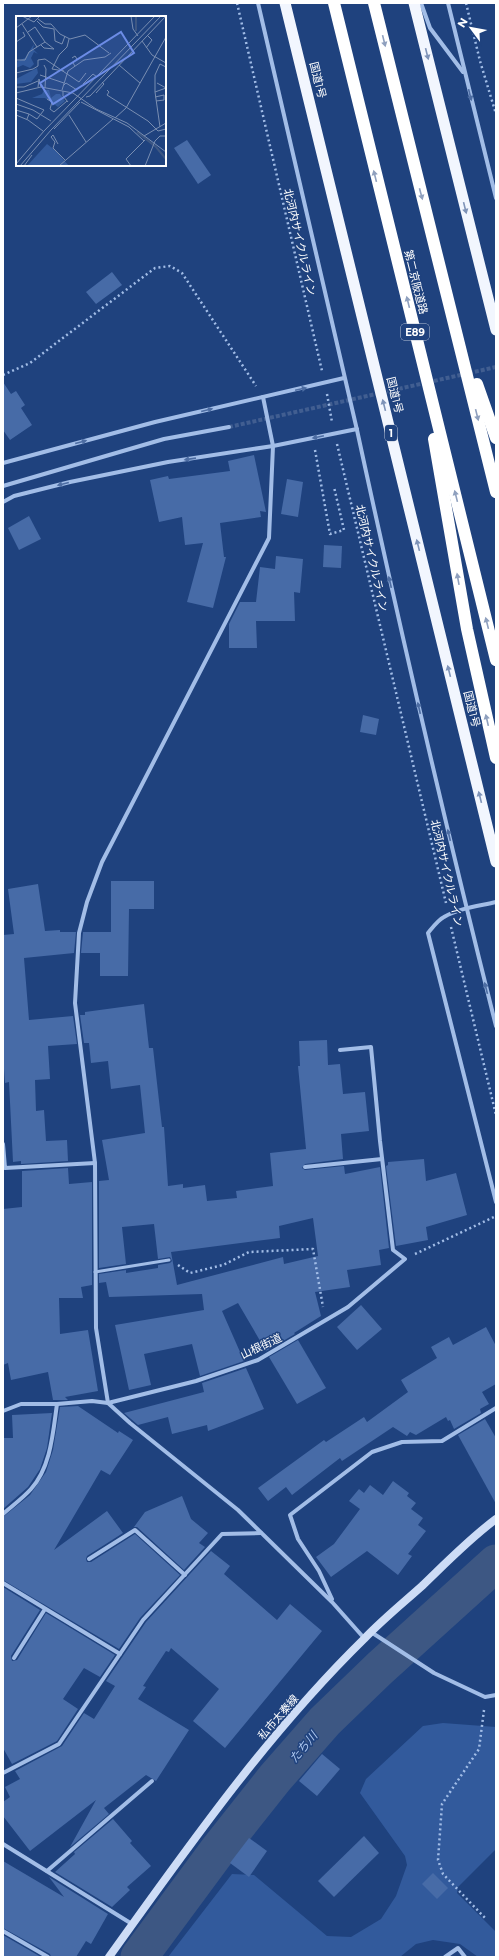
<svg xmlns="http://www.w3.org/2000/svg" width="499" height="1960" font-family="Montserrat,'Noto Sans JP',sans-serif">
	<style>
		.green { fill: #325a9c }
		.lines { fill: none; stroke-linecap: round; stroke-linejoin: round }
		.river { stroke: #3d5783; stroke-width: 37 }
		.building { fill: #476ba7; fill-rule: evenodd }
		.minor-tunnel { stroke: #415e91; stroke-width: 4; stroke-dasharray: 4 2; stroke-linecap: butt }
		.path { stroke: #a2bde7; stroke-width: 2.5; stroke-dasharray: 2 3; stroke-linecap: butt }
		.service { stroke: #a2bde7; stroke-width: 3 }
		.minor { stroke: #a2bde7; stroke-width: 4 }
		.secondary { stroke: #cddcf6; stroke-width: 8 }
		.trunk { stroke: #f2f6fe; stroke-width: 11 }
		.trunk-bridge { stroke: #f2f6fe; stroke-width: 11 }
		.motorway-bridge { stroke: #fff; stroke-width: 12 }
		.oneway { fill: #8fa0be }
		.oneway2 { fill: #7e93b8 }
		.oneway3 { fill: #4d6da3 }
		.labels { text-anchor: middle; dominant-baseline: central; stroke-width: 3; stroke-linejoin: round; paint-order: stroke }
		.shield { fill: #1f427e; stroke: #bcc6d8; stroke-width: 1 }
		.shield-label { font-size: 10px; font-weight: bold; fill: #fff }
		.street-label { font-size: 11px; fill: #fff; stroke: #1f427e }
		.water-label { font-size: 12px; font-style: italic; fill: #adc7ef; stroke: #1f427e }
		.inset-river { fill: none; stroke: #3d5783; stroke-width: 2 }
		.inset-road { fill: none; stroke: #798eb2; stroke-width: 1 }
		.view { fill: #6c8ce6; fill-opacity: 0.15; stroke: #6c8ce6; stroke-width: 2 }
		.inset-edge { fill: none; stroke: #fff; stroke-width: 2 }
	</style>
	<rect width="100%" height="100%" fill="#1f427e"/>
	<polygon class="green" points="443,1723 496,1727 496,1849 458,1887 457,1893 496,1932 496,1957 478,1957 460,1944 433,1940 416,1944 400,1957 168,1957 232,1874 254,1875 327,1936 351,1937 381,1919 396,1896 407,1865 405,1856 360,1793 366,1779 423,1726"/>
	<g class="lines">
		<polyline class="river" points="139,1957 218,1850 275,1778 325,1721 380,1668 496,1563"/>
	</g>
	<g class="building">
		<polygon points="187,140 211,175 198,184 174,148"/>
		<polygon points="112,272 122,285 96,304 86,292"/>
		<polygon points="3,382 11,394 16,391 25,405 21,408 32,425 10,440 3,430"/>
		<polygon points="254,455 266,512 260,511 261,517 220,523 224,557 226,557 213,608 187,602 203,543 185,545 182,517 159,522 150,480 168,476 169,479 230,471 228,461"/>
		<polygon points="287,479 303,482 298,517 281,514"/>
		<polygon points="29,516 41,539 19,550 8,528"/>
		<polygon points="324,545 342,546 341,568 323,567"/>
		<polygon points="276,556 303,559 300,593 294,592 295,621 256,621 257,648 229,648 229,624 240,602 256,602 260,567 275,569"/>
		<polygon points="363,715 379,719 376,735 360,732"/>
		<polygon points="111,881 154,881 154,909 129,909 128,976 100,976 100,953 81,953 83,932 111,932"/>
		<polygon points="38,884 45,931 60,930 60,932 76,932 74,953 24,958 29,1020 73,1016 77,1044 48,1046 50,1079 35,1080 36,1111 44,1110 46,1141 67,1140 68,1161 21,1164 21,1161 13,1162 9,1082 5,1083 3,1055 3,935 14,934 8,889"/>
		<path d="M144,1004L149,1048H153L162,1127H164L168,1186L183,1184V1188L205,1185L207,1201L237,1198L236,1191L273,1186L270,1153L306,1149L298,1066H300L299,1041L327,1040L328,1065L340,1064L343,1094L365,1092L369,1131L341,1134L343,1159L305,1164L302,1168L305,1170L344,1166L345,1174L380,1167L389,1248L379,1250L381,1265L347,1270L350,1287L315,1292L321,1316L294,1333L295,1334L266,1351L238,1303L222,1311L244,1361L200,1376L192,1344L144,1354L151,1385L129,1390L115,1325L204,1310L202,1294L109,1297L106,1282L99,1283V1274L126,1270V1273L158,1268V1265L170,1263L172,1261L170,1257L158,1259L154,1224L122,1227L126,1264L99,1268V1181L109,1180L102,1140L145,1133L140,1085L111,1089L108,1061L91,1063L89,1043H84L80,1015H85V1012ZM313,1218L318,1256L284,1264L283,1257L177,1285L171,1252L280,1238L279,1226Z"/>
		<polygon points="424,1159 426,1181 456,1173 467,1215 426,1227 428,1240 396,1246 386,1166 388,1165 388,1162"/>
		<polygon points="68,1168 69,1184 92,1182 92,1285 81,1287 83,1298 59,1298 60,1334 88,1330 98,1391 65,1397 68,1400 53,1400 48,1372 11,1380 8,1363 3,1365 3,1209 22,1207 22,1171"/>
		<polygon points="361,1305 382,1329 357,1350 337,1327"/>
		<polygon points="486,1327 496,1346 496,1384 482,1392 489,1404 480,1409 481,1413 454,1429 450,1420 448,1421 446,1417 416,1435 410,1432 407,1436 393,1427 342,1461 340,1458 292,1495 286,1487 268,1501 258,1488 324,1440 326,1442 364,1417 367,1422 408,1392 401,1380 437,1358 431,1347 449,1337 453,1345"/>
		<polygon points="298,1340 326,1388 297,1404 269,1357"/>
		<polygon points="246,1368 264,1409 232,1422 208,1431 207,1425 172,1434 168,1417 138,1425 124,1413 204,1392 202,1383"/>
		<polygon points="78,1406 118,1433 119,1431 133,1440 110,1475 101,1470 54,1550 107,1511 123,1533 87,1556 86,1559 87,1562 91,1562 135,1534 180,1575 140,1618 119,1649 3,1580 3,1517 30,1495 46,1472 53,1450 60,1407"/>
		<polygon points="52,1413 47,1448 40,1469 28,1487 3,1509 4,1438 13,1438 12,1415"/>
		<polygon points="485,1419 496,1438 496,1504 458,1435"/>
		<polygon points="393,1481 409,1493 407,1496 416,1503 411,1509 423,1518 418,1525 426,1531 408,1554 412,1556 398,1575 367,1551 331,1577 316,1557 334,1544 360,1509 349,1501 359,1489 364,1493 370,1485 383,1495"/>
		<polygon points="182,1496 191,1519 208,1533 199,1543 205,1547 184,1570 137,1527 134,1527 145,1512"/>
		<polygon points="211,1551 230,1566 224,1574 277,1620 290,1604 322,1631 225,1748 193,1721 219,1689 171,1648 169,1652 166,1651 143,1686 146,1687 138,1699 189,1730 156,1781 146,1775 104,1808 109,1814 70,1847 96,1800 30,1851 3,1816 3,1802 10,1797 5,1787 20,1779 15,1771 62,1746 84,1713 94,1719 115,1686 106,1681 146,1622"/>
		<polygon points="3,1587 40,1610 11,1656 12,1661 17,1660 46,1613 115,1655 100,1677 84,1668 63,1699 78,1709 57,1741 12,1764 3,1748"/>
		<polygon points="322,1754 340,1769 317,1796 299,1781"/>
		<polygon points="113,1819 132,1841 130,1843 151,1866 127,1887 130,1890 112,1907 55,1872 75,1854 74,1852"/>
		<polygon points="364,1836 379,1853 334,1897 318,1881"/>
		<polygon points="249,1838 267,1851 249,1877 230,1863"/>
		<polygon points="3,1861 64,1897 49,1877 108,1914 91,1944 86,1941 76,1957 51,1957 50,1954 3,1928"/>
		<polygon points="433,1873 448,1888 437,1899 422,1884"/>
		<polygon points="3,1935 41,1957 3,1957"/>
	</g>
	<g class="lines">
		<polyline class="minor-tunnel" points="229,427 496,367"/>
		<g class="path">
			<polyline points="237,3 322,371"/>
			<polyline points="466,3 480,61 496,114"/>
			<polyline points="3,375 30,363 155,268 170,266 182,273 256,386"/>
			<polyline points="327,394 332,422"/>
			<polyline points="337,444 446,903"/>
			<polyline points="315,450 330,534 344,530 334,487"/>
			<polyline points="451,927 496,1115"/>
			<polyline points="415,1254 496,1216"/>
			<polyline points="178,1265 190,1273 223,1265 249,1252 313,1249 323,1307"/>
			<polyline points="484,1710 479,1749 442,1804 438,1860 443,1874 486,1919"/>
		</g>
		<polyline class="service" points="95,1272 169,1260"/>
		<g class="minor">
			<path d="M258,3C291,145 325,287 357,430C400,629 446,828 496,1026"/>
			<polyline points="421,3 430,28 463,72"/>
			<polyline points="448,3 496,198"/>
			<polyline points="263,397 273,446 269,538 102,862 87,902 79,933 75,1003 95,1163 96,1328 108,1403 130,1423 238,1510 332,1602 364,1638"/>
			<polyline points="3,463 155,422 344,378"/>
			<polyline points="3,486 164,439 229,427"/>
			<polyline points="3,502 14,496 70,482 168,462 273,446 357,429"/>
			<path d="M496,902C479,906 459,908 444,917C438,920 433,927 428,933L496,1202"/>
			<polyline points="3,1144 5,1168 95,1163"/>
			<polyline points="305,1167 382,1159"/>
			<polyline points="3,1411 21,1404 57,1404 92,1401 108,1403 196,1381 258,1360 348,1307 405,1259 393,1250 380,1141 371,1047 340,1050"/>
			<path d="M3,1514C12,1506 23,1498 31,1489C51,1467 53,1432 57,1404"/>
			<polyline points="89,1559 135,1530 185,1575"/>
			<polyline points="3,1583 120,1654"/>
			<polyline points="332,1599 319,1571 298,1539 290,1515 372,1452 402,1442 442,1441 496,1408"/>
			<polyline points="371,1632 434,1673 485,1697 496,1695"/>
			<polyline points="14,1658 45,1609"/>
			<polyline points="3,1773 59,1744 143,1620 222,1534 261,1533"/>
			<polyline points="3,1844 132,1924"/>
			<polyline points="47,1871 152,1781"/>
			<polyline points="3,1931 48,1957"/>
			<polyline points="445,1957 458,1948 465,1957"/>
		</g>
		<path class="secondary" d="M109,1957C188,1847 267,1734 364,1639C382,1620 403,1603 422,1586C446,1563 469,1539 496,1519"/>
		<polyline class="trunk" points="414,3 496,330"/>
		<polyline class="trunk-bridge" points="285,3 496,862"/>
		<g class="motorway-bridge">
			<polyline points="334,3 496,660"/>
			<polyline points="374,3 496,492"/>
			<polyline points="477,384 496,438"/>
			<polyline points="434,439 467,629 496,758"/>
		</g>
	</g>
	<defs><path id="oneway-solid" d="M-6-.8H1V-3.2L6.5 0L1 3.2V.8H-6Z"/></defs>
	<g class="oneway">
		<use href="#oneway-solid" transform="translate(384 41) rotate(76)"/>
		<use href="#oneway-solid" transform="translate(375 176) rotate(-104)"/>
		<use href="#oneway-solid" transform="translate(421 194) rotate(75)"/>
		<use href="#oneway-solid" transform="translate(408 302) rotate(-104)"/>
		<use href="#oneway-solid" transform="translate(477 415) rotate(76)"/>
		<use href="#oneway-solid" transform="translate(456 496) rotate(-104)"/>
		<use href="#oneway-solid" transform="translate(458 579) rotate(-100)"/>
		<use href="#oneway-solid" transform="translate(487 623) rotate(-104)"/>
		<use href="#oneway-solid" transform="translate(487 720) rotate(-103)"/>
	</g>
	<g class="oneway2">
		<use href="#oneway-solid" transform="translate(427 54) rotate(76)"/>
		<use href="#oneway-solid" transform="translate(465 208) rotate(76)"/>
		<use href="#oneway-solid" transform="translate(384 405) rotate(-104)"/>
		<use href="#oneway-solid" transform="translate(418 545) rotate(-104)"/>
		<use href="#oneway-solid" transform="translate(449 671) rotate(-104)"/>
		<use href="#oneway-solid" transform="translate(480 797) rotate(-104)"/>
	</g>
	<g class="oneway3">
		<use href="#oneway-solid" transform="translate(470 95) rotate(76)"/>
		<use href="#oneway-solid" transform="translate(301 389) rotate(-12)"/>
		<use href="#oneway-solid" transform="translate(207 410) rotate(-14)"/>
		<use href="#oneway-solid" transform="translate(318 437) rotate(168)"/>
		<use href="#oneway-solid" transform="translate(81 442) rotate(-15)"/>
		<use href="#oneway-solid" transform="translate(190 459) rotate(172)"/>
		<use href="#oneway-solid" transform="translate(63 484) rotate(166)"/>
		<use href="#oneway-solid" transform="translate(390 582) rotate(-103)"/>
		<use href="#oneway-solid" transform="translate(419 708) rotate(-103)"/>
		<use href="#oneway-solid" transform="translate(449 835) rotate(-103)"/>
		<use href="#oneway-solid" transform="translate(486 988) rotate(-104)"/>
	</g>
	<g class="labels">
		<g class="shield">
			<rect x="401" y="324" width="28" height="16" rx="3"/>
			<rect x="385" y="425" width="12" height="16" rx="3"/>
		</g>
		<g class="shield-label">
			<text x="415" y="332">E89</text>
			<text x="391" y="433">1</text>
		</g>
		<g class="street-label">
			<text transform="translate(318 80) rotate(76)">国道1号</text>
			<text transform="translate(300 242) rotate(77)">北河内サイクルライン</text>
			<text transform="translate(416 282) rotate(76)">第二京阪道路</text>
			<text transform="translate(395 395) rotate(76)">国道1号</text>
			<text transform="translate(372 558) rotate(77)">北河内サイクルライン</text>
			<text transform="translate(472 709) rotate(76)">国道1号</text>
			<text transform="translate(447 873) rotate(77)">北河内サイクルライン</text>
			<text transform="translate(261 1346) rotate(-25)">山根街道</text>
			<text transform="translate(278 1717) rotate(-49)">私市太秦線</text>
		</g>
		<g class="water-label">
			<text transform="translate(303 1747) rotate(-50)">たち川</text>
		</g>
	</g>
	<g transform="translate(16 16)">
		<rect width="150" height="150" fill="#1f427e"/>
		<path d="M18,28L17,33L22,38L18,36L15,42L18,48L14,52L7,49L0,52V46L9,42ZM21,52L22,57L15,66L0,68V63ZM28,74H33L35,82L40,78H44L49,85L42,91L29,82H16L26,78ZM31,128L40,135L53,150H11Z" fill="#325a9c"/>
		<path class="inset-river" d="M120,15V0M121,116L140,131L150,143"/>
		<path class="inset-road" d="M6,0L18,6L24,0M115,0L117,13L122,20M22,3L29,8H35L44,18L54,23L69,19L93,37M21,5L27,11L38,13L39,25L46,28L49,20M6,8L21,31L29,26L19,11L12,16M0,12L16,0M126,25L136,39L150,47M0,26L9,20L7,16M25,29L28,32L38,33L29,26M130,32L136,24L131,19M56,42L59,40L61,43L57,47L59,50M0,44H9L13,36L21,31M28,49L30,53L29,72M103,49L124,67M48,55L36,53L43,39L51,31L53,23M0,57L17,53L22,50V44L29,43L60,64L63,66L70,57M24,59L48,67M141,67L150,72L139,76L144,111M67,68L77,58L81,61M48,69L50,67L61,74M0,71H8L22,65M22,71L23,63L25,71M46,74L52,55L68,44L89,41L95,37M91,74L93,76L91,79L132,105L142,115L150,113M47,75V80L52,86M139,76V59L144,48L150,51M0,77L25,71L57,77L80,93L111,107L150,136M80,77L88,68L86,66M70,81L74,80L150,0M139,81L148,79V84L140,85M0,82L28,94L21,103L13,98M31,83L36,86L34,93L38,96L51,85M65,86L113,111L128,125M0,88L17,94L35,105M0,94L13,98L11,103M0,99L12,104L27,115M53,99L70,126M99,102L110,92L150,21M38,113L64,86M128,120L150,107M42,128L37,119L35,121L39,126L37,132L49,144M0,148L28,115L139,0M4,150L35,114L145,0M8,150L16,139M43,150L97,103M115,150L110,143L129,124M129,150L139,125L144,120H150"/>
		<path class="view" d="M105,16L118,37L37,88L24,67Z"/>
		<rect width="150" height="150" class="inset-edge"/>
	</g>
	<rect width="499" height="1960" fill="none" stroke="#ffffff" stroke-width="8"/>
	<g transform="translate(471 28) rotate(302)" stroke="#1f427e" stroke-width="3" paint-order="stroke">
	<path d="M0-3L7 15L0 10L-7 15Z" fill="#ffffff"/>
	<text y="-6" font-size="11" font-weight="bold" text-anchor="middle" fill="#ffffff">N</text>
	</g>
</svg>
